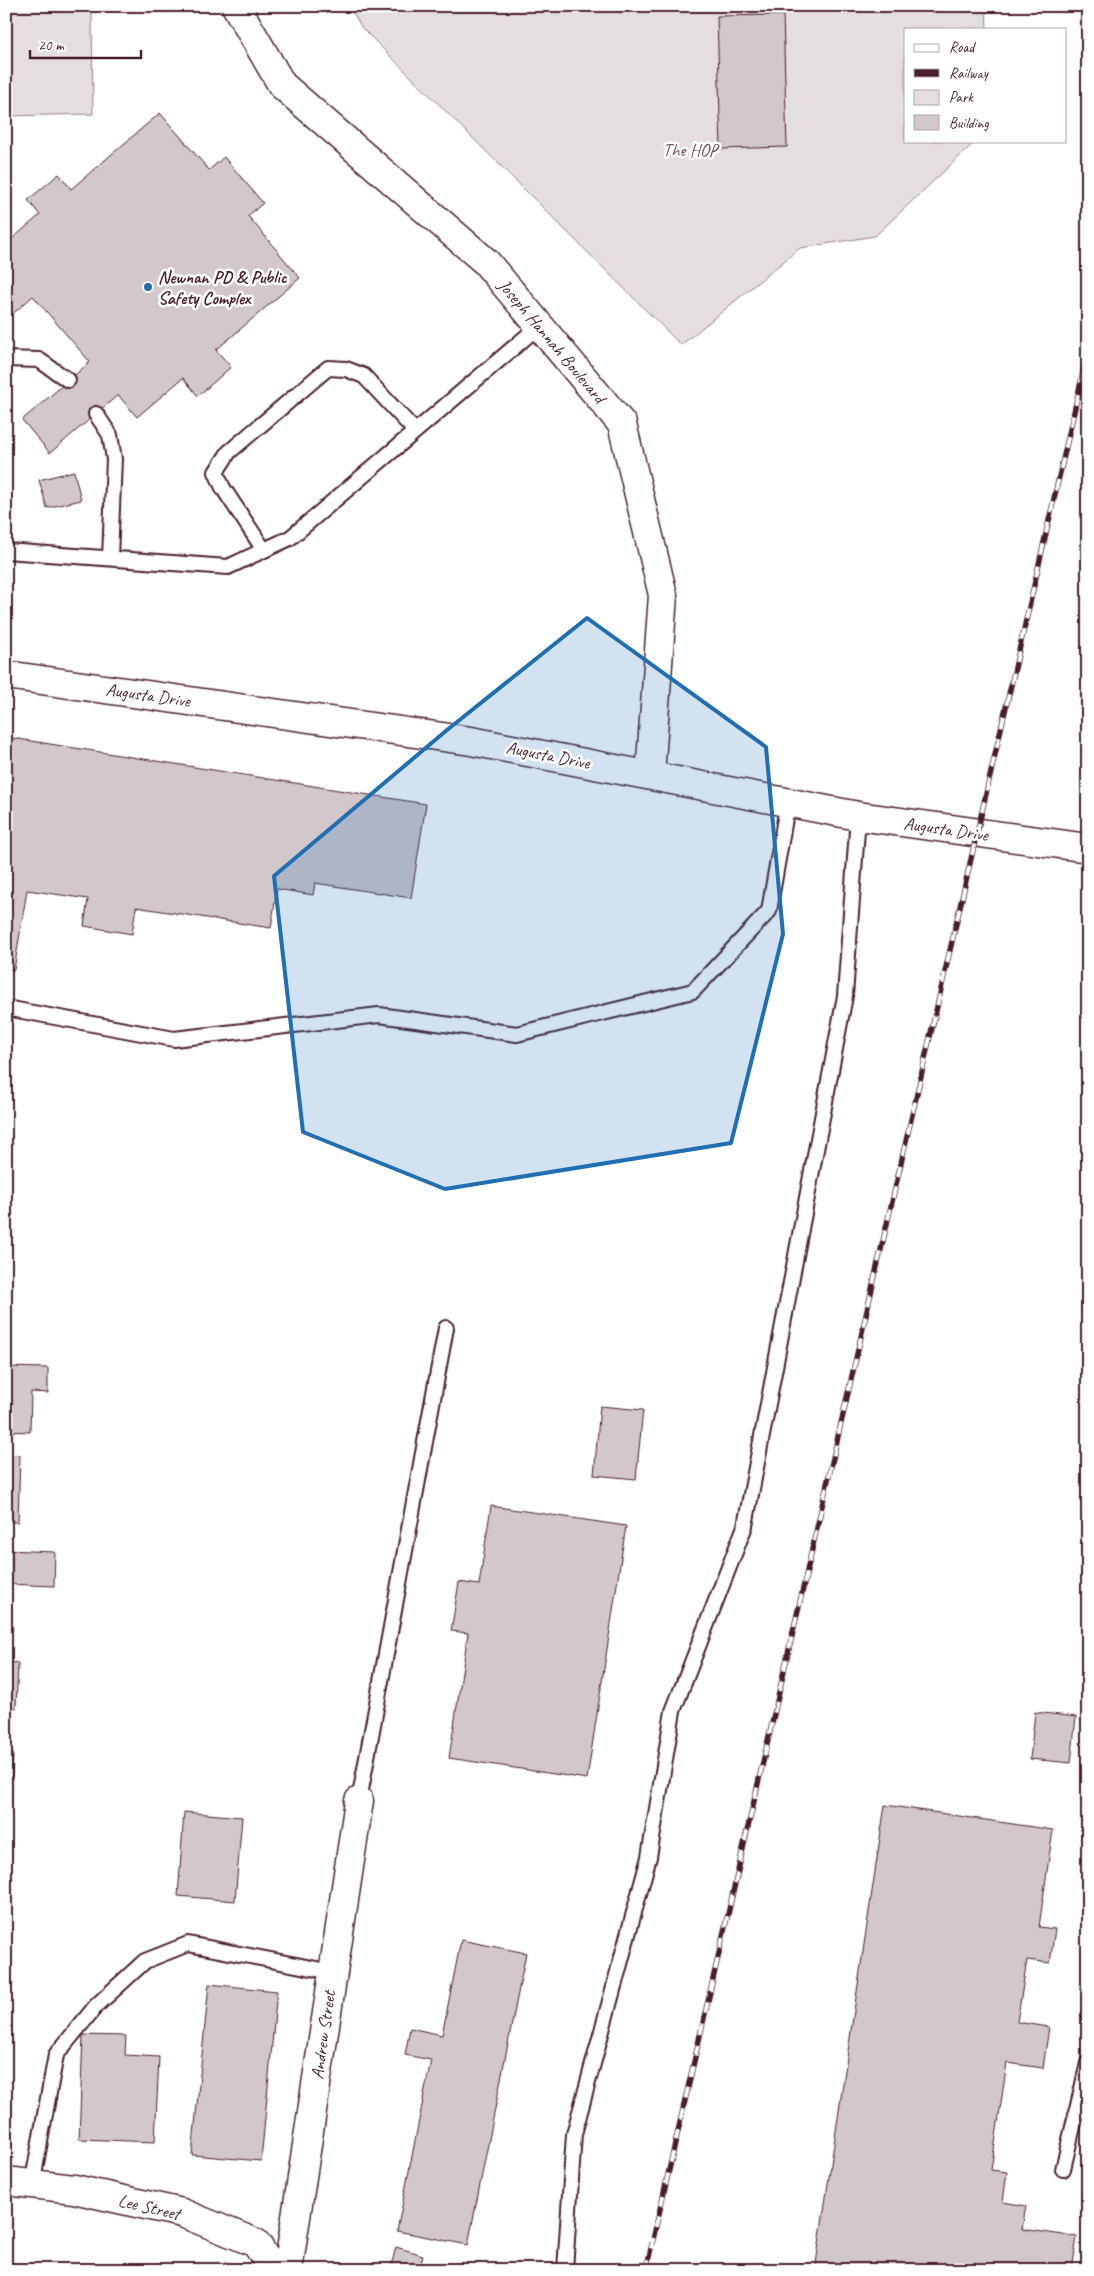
<svg xmlns="http://www.w3.org/2000/svg" width="1094" height="2276" font-family="Caveat,sans-serif">
	<style>
		.green { fill: #e5dee0; stroke: #987e86 }
		.building { fill: #d2c7cb; stroke: #4a1f2b }
		.lines { fill: none; stroke-linecap: round; stroke-linejoin: round }
		.service-casing { stroke: #4a1f2b; stroke-width: 18 }
		.minor-casing { stroke: #4a1f2b; stroke-width: 31 }
		.service { stroke: #fff; stroke-width: 14 }
		.minor { stroke: #fff; stroke-width: 28 }
		.rail-casing { stroke: #4a1f2b; stroke-width: 5.5 }
		.rail { stroke: #fff; stroke-width: 4; stroke-dasharray: 11; stroke-linecap: butt }
		.marked { fill: #1f6fb2; fill-opacity: 0.2; stroke: #1f6fb2; stroke-width: 4; stroke-linejoin: round }
		.poi-dot { fill: #1f6fb2; stroke: #fff; stroke-width: 2 }
		.labels { text-anchor: middle; dominant-baseline: central; stroke-width: 5; stroke-linejoin: round; paint-order: stroke }
		.park-label { font-size: 18px; fill: #714f58; stroke: #fff }
		.poi-label { font-size: 18px; font-weight: bold; fill: #4a1f2b; stroke: #fff; text-anchor: start }
		.street-label { font-size: 18px; fill: #4a1f2b; stroke: #fff }
	</style>
	<rect width="100%" height="100%" fill="#fff"/>
	<filter id="ink" filterUnits="userSpaceOnUse"><feTurbulence type="fractalNoise" baseFrequency=".02" numOctaves="2"/><feDisplacementMap in="SourceGraphic" scale="10" xChannelSelector="R" yChannelSelector="G"/><feConvolveMatrix kernelMatrix="1 2 1 2 8 2 1 2 1" color-interpolation-filters="sRGB"/></filter>
	<g filter="url(#ink)">
		<g class="green">
			<polygon points="6,6 92,6 93,114 6,116"/>
			<polygon points="349,6 986,6 987,29 905,29 905,141 976,141 875,236 800,248 681,345 362,28"/>
		</g>
		<g class="building">
			<polygon points="783,15 787,147 721,149 717,16"/>
			<polygon points="160,113 209,170 224,157 263,203 248,216 300,278 216,350 231,367 198,396 183,378 137,417 118,395 50,453 22,420 90,362 33,296 9,317 6,314 6,244 40,215 28,200 59,174 71,189"/>
			<polygon points="74,471 81,500 47,508 39,480"/>
			<polygon points="6,737 426,804 411,898 315,883 313,895 277,889 271,928 136,907 132,934 84,926 88,899 27,890 14,970 6,969"/>
			<polygon points="6,1367 48,1368 48,1393 31,1392 30,1432 6,1431"/>
			<polygon points="600,1406 643,1410 636,1479 594,1475"/>
			<polygon points="6,1454 20,1455 18,1522 6,1522"/>
			<polygon points="491,1506 626,1526 587,1779 449,1758 468,1633 451,1631 459,1582 479,1585"/>
			<polygon points="6,1550 55,1552 54,1586 6,1584"/>
			<polygon points="6,1662 18,1663 16,1708 6,1707"/>
			<polygon points="1035,1712 1076,1717 1071,1763 1030,1759"/>
			<polygon points="6,1753 13,1753 9,1816 6,1816"/>
			<polygon points="885,1805 1053,1830 1039,1927 1055,1929 1050,1963 1027,1960 1017,2022 1049,2027 1043,2068 1007,2063 991,2170 1007,2172 1003,2202 1026,2206 1022,2229 1077,2237 1072,2270 815,2270"/>
			<polygon points="184,1812 242,1817 235,1901 178,1896"/>
			<polygon points="461,1940 526,1953 468,2245 397,2231 431,2060 405,2055 410,2028 442,2035"/>
			<polygon points="209,1984 277,1991 261,2161 192,2155"/>
			<polygon points="83,2035 126,2036 125,2055 159,2057 155,2142 79,2139"/>
			<polygon points="396,2247 423,2255 419,2270 390,2270"/>
		</g>
		<g class="lines">
			<g class="service-casing">
				<g id="service">
					<polyline points="6,359 39,360 68,380"/>
					<polyline points="96,414 110,435 114,459 110,558"/>
					<polyline points="264,550 223,488 216,472 229,452 328,368 346,369 364,376 415,431"/>
					<polyline points="6,551 228,567 290,538 539,326"/>
					<polyline points="6,1008 174,1039 379,1015 517,1034 693,991 769,911 788,801"/>
					<polyline points="359,1801 446,1328"/>
					<polyline points="1063,2169 1088,2063"/>
					<polyline points="32,2185 56,2055 96,2006 145,1961 188,1944 332,1972"/>
					<polyline points="565,2270 574,2134 649,1857 673,1711 745,1526 845,996 858,816"/>
				</g>
			</g>
			<g class="minor-casing">
				<g id="minor">
					<polyline points="236,6 282,85 486,262 622,424 663,595 650,775"/>
					<polyline points="6,675 471,741 858,816 1088,848"/>
					<polyline points="6,2181 74,2189 182,2213 256,2243 273,2270"/>
					<polyline points="288,2270 359,1801"/>
				</g>
			</g>
			<use href="#service" class="service"/>
			<use href="#minor" class="minor"/>
			<g class="rail-casing">
				<polyline id="rail" points="646,2270 1088,351"/>
			</g>
			<use href="#rail" class="rail"/>
		</g>
	</g>
	<path class="marked" d="M587,618L766,747L783,934L731,1143L445,1189L303,1132L274,876L447,730Z"/>
	<circle class="poi-dot" cx="148" cy="287" r="5"/>
	<g class="labels">
		<g class="park-label">
			<text x="690" y="150">The HOP</text>
		</g>
		<g class="poi-label">
			<text x="158" y="277">Newnan PD &amp; Public<tspan x="158" dy="21">Safety Complex</tspan></text>
		</g>
		<g class="street-label">
			<text transform="translate(552 341) rotate(50)">Joseph Hannah Boulevard</text>
			<text transform="translate(148 695) rotate(8)">Augusta Drive</text>
			<text transform="translate(548 755) rotate(11)">Augusta Drive</text>
			<text transform="translate(946 829) rotate(8)">Augusta Drive</text>
			<text transform="translate(323 2035) rotate(-82)">Andrew Street</text>
			<text transform="translate(149 2207) rotate(13)">Lee Street</text>
		</g>
	</g>
	<rect width="1094" height="2276" fill="none" stroke="#fff" stroke-width="25"/>
	<rect x="12" y="12" width="1069" height="2251" fill="none" stroke="#4a1f2b" stroke-width="2" filter="url(#ink)"/>
	<rect x="904" y="28" width="162" height="115" fill="#ffffff" stroke="#b7a5aa"/>
	<rect x="914" y="44" width="25" height="8" fill="#ffffff" stroke="#b7a5aa"/>
	<text x="949" y="52" font-size="15" fill="#4a1f2b">Road</text>
	<rect x="914" y="69" width="25" height="8" fill="#4a1f2b" stroke="#b7a5aa"/>
	<text x="949" y="78" font-size="15" fill="#4a1f2b">Railway</text>
	<rect x="914" y="90" width="25" height="15" fill="#e5dee0" stroke="#b7a5aa"/>
	<text x="949" y="102" font-size="15" fill="#4a1f2b">Park</text>
	<rect x="914" y="115" width="25" height="15" fill="#d2c7cb" stroke="#b7a5aa"/>
	<text x="949" y="128" font-size="15" fill="#4a1f2b">Building</text>
	<path d="M30 50v8h111v-8" fill="none" stroke="#4a1f2b" stroke-width="2.5"/>
	<text x="38" y="50" font-size="15" fill="#4a1f2b" stroke="#ffffff" stroke-width="4" paint-order="stroke">20 m</text>
</svg>
